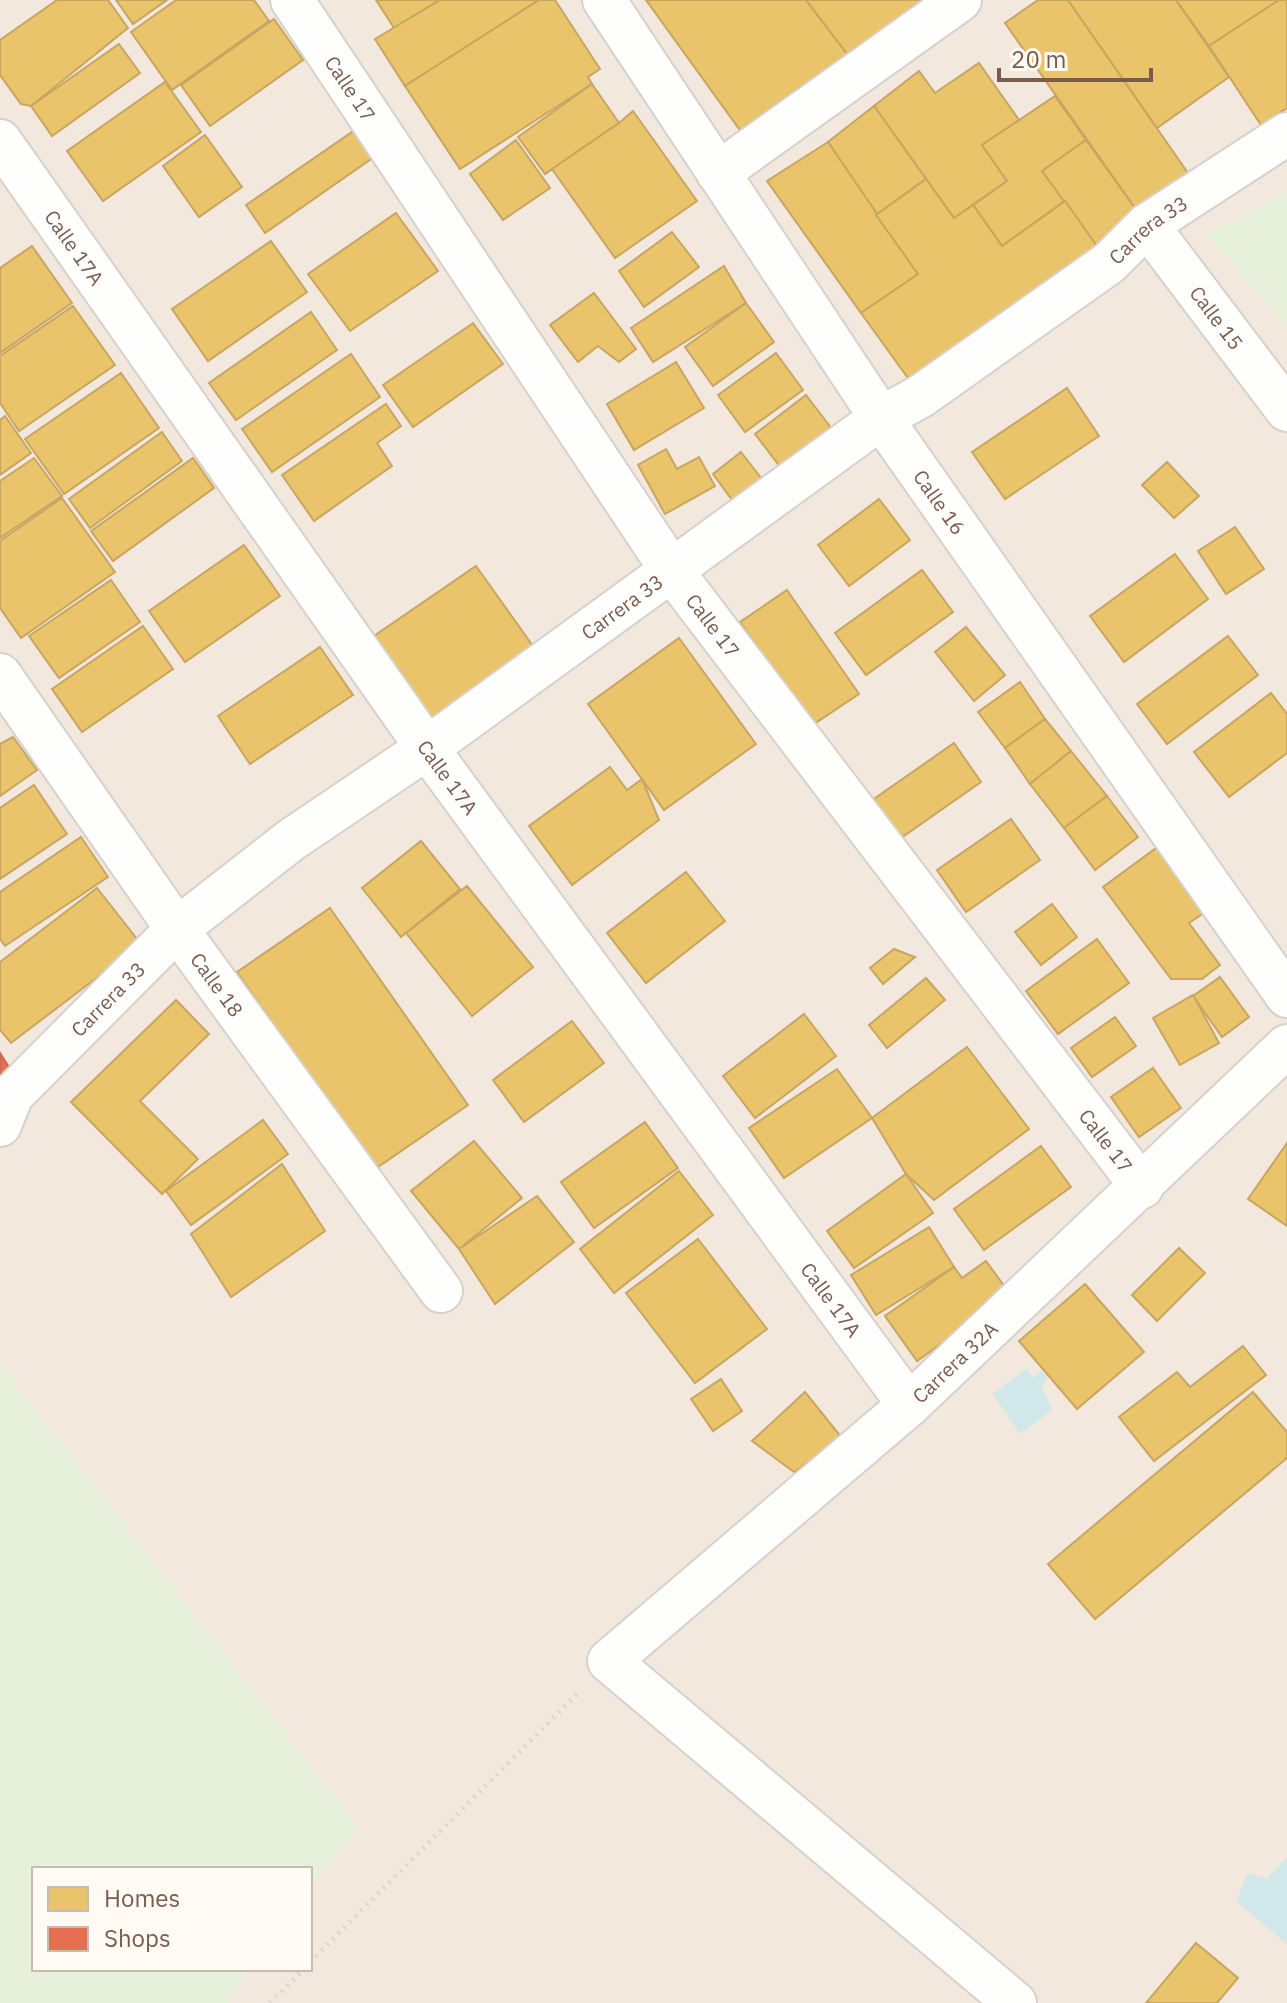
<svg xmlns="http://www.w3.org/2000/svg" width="1287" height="2003" font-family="'IBM Plex Sans',sans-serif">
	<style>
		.residential { fill: #f2e8de; fill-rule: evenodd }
		.green { fill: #e7f0db }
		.water { fill: #d0e8ea }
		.homes { fill: #e9c46a; stroke: #c8a561; stroke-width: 2 }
		.shops { fill: #e76f51; stroke: #c66950; stroke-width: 2 }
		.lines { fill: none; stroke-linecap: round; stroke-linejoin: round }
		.minor-casing { stroke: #d7d1cb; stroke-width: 46 }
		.path { stroke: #dcd5d0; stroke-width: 5; stroke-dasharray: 2 6; stroke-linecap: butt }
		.minor { stroke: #fefefd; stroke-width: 42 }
		.labels { text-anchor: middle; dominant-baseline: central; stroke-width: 8; stroke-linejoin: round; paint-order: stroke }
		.street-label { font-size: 20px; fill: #7a5c4d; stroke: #fffaf3 }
	</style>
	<rect width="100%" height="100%" fill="#f9f5f0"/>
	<path class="residential" d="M0,0H1287V2003H0ZM34,1869H310V1969H34Z"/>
	<g class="green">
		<polygon points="1287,191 1287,326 1207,235"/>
		<polygon points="0,1363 358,1827 310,1887 310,1869 34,1869 34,1969 250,1969 228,2003 0,2003"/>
	</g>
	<g class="water">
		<polygon points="1027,1368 1033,1378 1042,1371 1047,1376 1042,1387 1052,1410 1020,1434 993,1394"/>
		<polygon points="1287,1857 1287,1944 1236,1901 1248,1873 1267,1879"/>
	</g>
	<g class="homes">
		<polygon points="57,0 108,0 128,28 31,106 21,104 0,75 0,40"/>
		<polygon points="116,0 167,0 133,24"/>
		<polygon points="176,0 254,0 269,21 172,90 131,32"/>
		<polygon points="376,0 440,0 394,28"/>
		<polygon points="440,0 539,0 405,86 375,39"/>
		<polygon points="539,0 555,0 600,69 588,77 592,84 460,169 405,86"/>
		<polygon points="646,0 806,0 848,55 742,133"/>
		<polygon points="806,0 923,0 848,55"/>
		<polygon points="1038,0 1068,0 1199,189 1147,225 1005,23"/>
		<polygon points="1068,0 1176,0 1229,77 1157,128"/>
		<polygon points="1176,0 1279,0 1209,46"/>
		<polygon points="1279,0 1287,0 1287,108 1261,125 1209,46"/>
		<polygon points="274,19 303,60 210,126 181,85"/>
		<polygon points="119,44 140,73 52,136 31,106"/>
		<polygon points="979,63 1019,120 982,145 1007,181 954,218 874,106 919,71 935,93"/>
		<polygon points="165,82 201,132 103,201 67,151"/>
		<polygon points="592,84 619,123 545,174 518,137"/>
		<polygon points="1055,96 1086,140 1042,171 1065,201 1002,246 973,205 1007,181 982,145"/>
		<polygon points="874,106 926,179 876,215 828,142"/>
		<polygon points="633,111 697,201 615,258 552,169 619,123"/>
		<polygon points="355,130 374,157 265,233 246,205"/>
		<polygon points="205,135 242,187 199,217 163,166"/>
		<polygon points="516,140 550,188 503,220 470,174"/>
		<polygon points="1086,140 1147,225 1109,263 1042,171"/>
		<polygon points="828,142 918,274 861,313 767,181"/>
		<polygon points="926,179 954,218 973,205 1002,246 1065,201 1109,263 921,396 861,313 918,274 876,215"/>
		<polygon points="396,213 438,271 350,331 308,274"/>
		<polygon points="672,232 699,267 644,307 619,271"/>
		<polygon points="271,241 307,292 208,361 172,309"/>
		<polygon points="32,246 72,303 0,353 0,268"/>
		<polygon points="724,266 746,303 653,362 631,328"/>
		<polygon points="594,293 636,349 619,362 598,346 578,362 550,325"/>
		<polygon points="746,303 774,342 713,386 685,347"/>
		<polygon points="73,306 115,365 19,431 0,403 0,356"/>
		<polygon points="311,312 337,350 236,420 209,383"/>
		<polygon points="473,323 503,364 413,427 383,385"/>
		<polygon points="776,353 803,390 745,432 718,395"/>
		<polygon points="351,354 380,397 272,472 242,429"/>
		<polygon points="676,362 704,408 634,450 607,404"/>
		<polygon points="121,373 159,428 64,494 25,439"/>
		<polygon points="1067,388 1099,436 1005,499 972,452"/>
		<polygon points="806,395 832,429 781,468 755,434"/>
		<polygon points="386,404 401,426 377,443 392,466 314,521 282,475"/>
		<polygon points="5,416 31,453 0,475 0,420"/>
		<polygon points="162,432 182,461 90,528 69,499"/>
		<polygon points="666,449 677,469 699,457 715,486 665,514 638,465"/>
		<polygon points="741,452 764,482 735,504 713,474"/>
		<polygon points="34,458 62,496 0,538 0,481"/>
		<polygon points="193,458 214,488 113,561 91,531"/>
		<polygon points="1167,462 1199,496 1174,518 1142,485"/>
		<polygon points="62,498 115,572 21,638 0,608 0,541"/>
		<polygon points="879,499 910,540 849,586 818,545"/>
		<polygon points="1235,527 1264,569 1226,594 1198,551"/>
		<polygon points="244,545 280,596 185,662 149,611"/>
		<polygon points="1175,554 1208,599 1124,662 1090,616"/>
		<polygon points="476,566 540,656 438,727 374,636"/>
		<polygon points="922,570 953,612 866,675 835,633"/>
		<polygon points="111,580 140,622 59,678 29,636"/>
		<polygon points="787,590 859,694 811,726 740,622"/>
		<polygon points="143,626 173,669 82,732 52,689"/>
		<polygon points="966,627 1005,675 974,701 935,652"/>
		<polygon points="1228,636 1258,675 1167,744 1137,704"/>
		<polygon points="679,638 756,744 664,810 588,704"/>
		<polygon points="320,647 353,695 250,764 218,716"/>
		<polygon points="1020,682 1045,719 1005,748 978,712"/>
		<polygon points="1271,693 1287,714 1287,753 1229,797 1194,752"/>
		<polygon points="1045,719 1071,751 1030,784 1005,748"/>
		<polygon points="13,737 37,770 0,796 0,744"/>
		<polygon points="954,743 981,782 898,840 871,801"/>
		<polygon points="1071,751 1107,796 1064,828 1030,784"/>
		<polygon points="610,767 627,790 642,779 659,820 572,885 529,826"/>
		<polygon points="34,785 67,834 0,879 0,808"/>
		<polygon points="1107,796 1138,837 1095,870 1064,828"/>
		<polygon points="1011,819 1040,860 966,912 937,870"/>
		<polygon points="81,837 108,877 5,946 0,939 0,892"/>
		<polygon points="421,841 460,889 401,937 362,888"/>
		<polygon points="1163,843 1211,908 1189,923 1220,965 1202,979 1171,979 1103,887"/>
		<polygon points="686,872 725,921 646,983 607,933"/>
		<polygon points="467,886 533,967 472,1016 406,933"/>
		<polygon points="97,888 141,944 11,1043 0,1030 0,962"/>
		<polygon points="1052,904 1077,937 1041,965 1015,932"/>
		<polygon points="330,908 468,1105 375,1169 237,972"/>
		<polygon points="1097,939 1129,983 1058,1034 1026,991"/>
		<polygon points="894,949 915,957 883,984 870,968"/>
		<polygon points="1220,977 1249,1017 1222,1037 1193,996"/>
		<polygon points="926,978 945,1000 887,1048 869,1025"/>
		<polygon points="1193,995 1219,1043 1180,1065 1153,1018"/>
		<polygon points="176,1000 209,1034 140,1101 198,1159 162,1194 71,1102"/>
		<polygon points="804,1014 836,1056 755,1118 723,1076"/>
		<polygon points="1115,1017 1136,1046 1092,1077 1071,1048"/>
		<polygon points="572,1021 604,1063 524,1122 493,1080"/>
		<polygon points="967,1047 1029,1129 934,1200 906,1174 872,1118"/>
		<polygon points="1153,1068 1181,1108 1139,1137 1111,1097"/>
		<polygon points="837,1069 872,1118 784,1178 749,1128"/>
		<polygon points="263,1120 288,1154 191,1225 166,1191"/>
		<polygon points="645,1122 678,1168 594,1228 561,1182"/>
		<polygon points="474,1141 522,1198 459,1249 411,1191"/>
		<polygon points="1287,1143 1287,1226 1248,1199"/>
		<polygon points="1041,1146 1071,1187 984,1250 954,1209"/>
		<polygon points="282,1164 325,1231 231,1297 191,1234"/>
		<polygon points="679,1171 713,1215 614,1293 580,1249"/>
		<polygon points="906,1174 933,1213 854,1268 827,1231"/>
		<polygon points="537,1196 574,1242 495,1304 459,1249"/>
		<polygon points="929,1227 954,1267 876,1315 851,1275"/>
		<polygon points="698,1239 767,1329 695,1383 626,1293"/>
		<polygon points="1179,1248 1205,1273 1157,1321 1132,1295"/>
		<polygon points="986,1261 1010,1294 917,1361 885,1316 954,1267 962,1278"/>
		<polygon points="1085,1284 1144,1352 1077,1409 1019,1341"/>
		<polygon points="1243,1346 1266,1375 1154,1461 1119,1417 1177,1372 1190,1387"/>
		<polygon points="721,1379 742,1411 713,1431 691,1399"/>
		<polygon points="805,1392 842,1438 794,1472 752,1441"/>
		<polygon points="1253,1392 1287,1432 1287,1458 1095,1619 1048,1564"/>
		<polygon points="1196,1943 1238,1978 1217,2003 1146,2003"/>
	</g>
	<polygon class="shops" points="0,1053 10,1069 0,1075"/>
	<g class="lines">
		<g class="minor-casing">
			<g id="minor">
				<path id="s1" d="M292,0L672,571L1142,1187"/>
				<path id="s2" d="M604,0L881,418L1287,996"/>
				<path id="s3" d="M0,141L427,748L909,1405"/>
				<polyline points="718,173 960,0"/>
				<path id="s4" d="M1147,225L1287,410"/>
				<path id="s5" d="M0,675L177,929L441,1291"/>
				<path id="s6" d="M0,1125L12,1095L177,929L291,840L427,748L881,418L921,396L1109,263L1147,225L1287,134"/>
				<path id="s7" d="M1015,2003L609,1661L909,1405L1287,1046"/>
			</g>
		</g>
		<g class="path">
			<polyline points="310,1962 578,1693"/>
			<polyline points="270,2003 304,1969"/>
		</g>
		<use href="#minor" class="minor"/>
	</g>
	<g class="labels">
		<g class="street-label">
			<text stroke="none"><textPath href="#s1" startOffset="106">Calle 17</textPath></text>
			<text stroke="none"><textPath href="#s6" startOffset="1464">Carrera 33</textPath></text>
			<text stroke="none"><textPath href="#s3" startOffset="130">Calle 17A</textPath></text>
			<text stroke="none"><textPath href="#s4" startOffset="116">Calle 15</textPath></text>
			<text stroke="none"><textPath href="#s2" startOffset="604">Calle 16</textPath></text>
			<text stroke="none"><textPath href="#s6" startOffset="816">Carrera 33</textPath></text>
			<text stroke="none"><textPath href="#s1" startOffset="754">Calle 17</textPath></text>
			<text stroke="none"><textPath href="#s3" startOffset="778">Calle 17A</textPath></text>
			<text stroke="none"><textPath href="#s5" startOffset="378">Calle 18</textPath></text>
			<text stroke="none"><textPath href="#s6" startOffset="168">Carrera 33</textPath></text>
			<text stroke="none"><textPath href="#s1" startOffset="1402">Calle 17</textPath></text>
			<text stroke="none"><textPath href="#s3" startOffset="1426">Calle 17A</textPath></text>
			<text stroke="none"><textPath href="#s7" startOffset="988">Carrera 32A</textPath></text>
		</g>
	</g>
	<rect x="32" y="1867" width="280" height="104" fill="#fffaf3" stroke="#cabbb1" stroke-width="2"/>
	<rect x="48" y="1887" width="40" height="24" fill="#e9c46a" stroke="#cabbb1" stroke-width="2"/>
	<text x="104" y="1907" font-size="24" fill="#7a5c4d">Homes</text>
	<rect x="48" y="1927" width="40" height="24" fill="#e76f51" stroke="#cabbb1" stroke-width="2"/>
	<text x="104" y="1947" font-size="24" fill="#7a5c4d">Shops</text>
	<path d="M999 68v12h152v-12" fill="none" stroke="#7a5c4d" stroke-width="4"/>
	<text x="1011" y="68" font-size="24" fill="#7a5c4d" stroke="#fffaf3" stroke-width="6" paint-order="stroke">20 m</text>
</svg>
